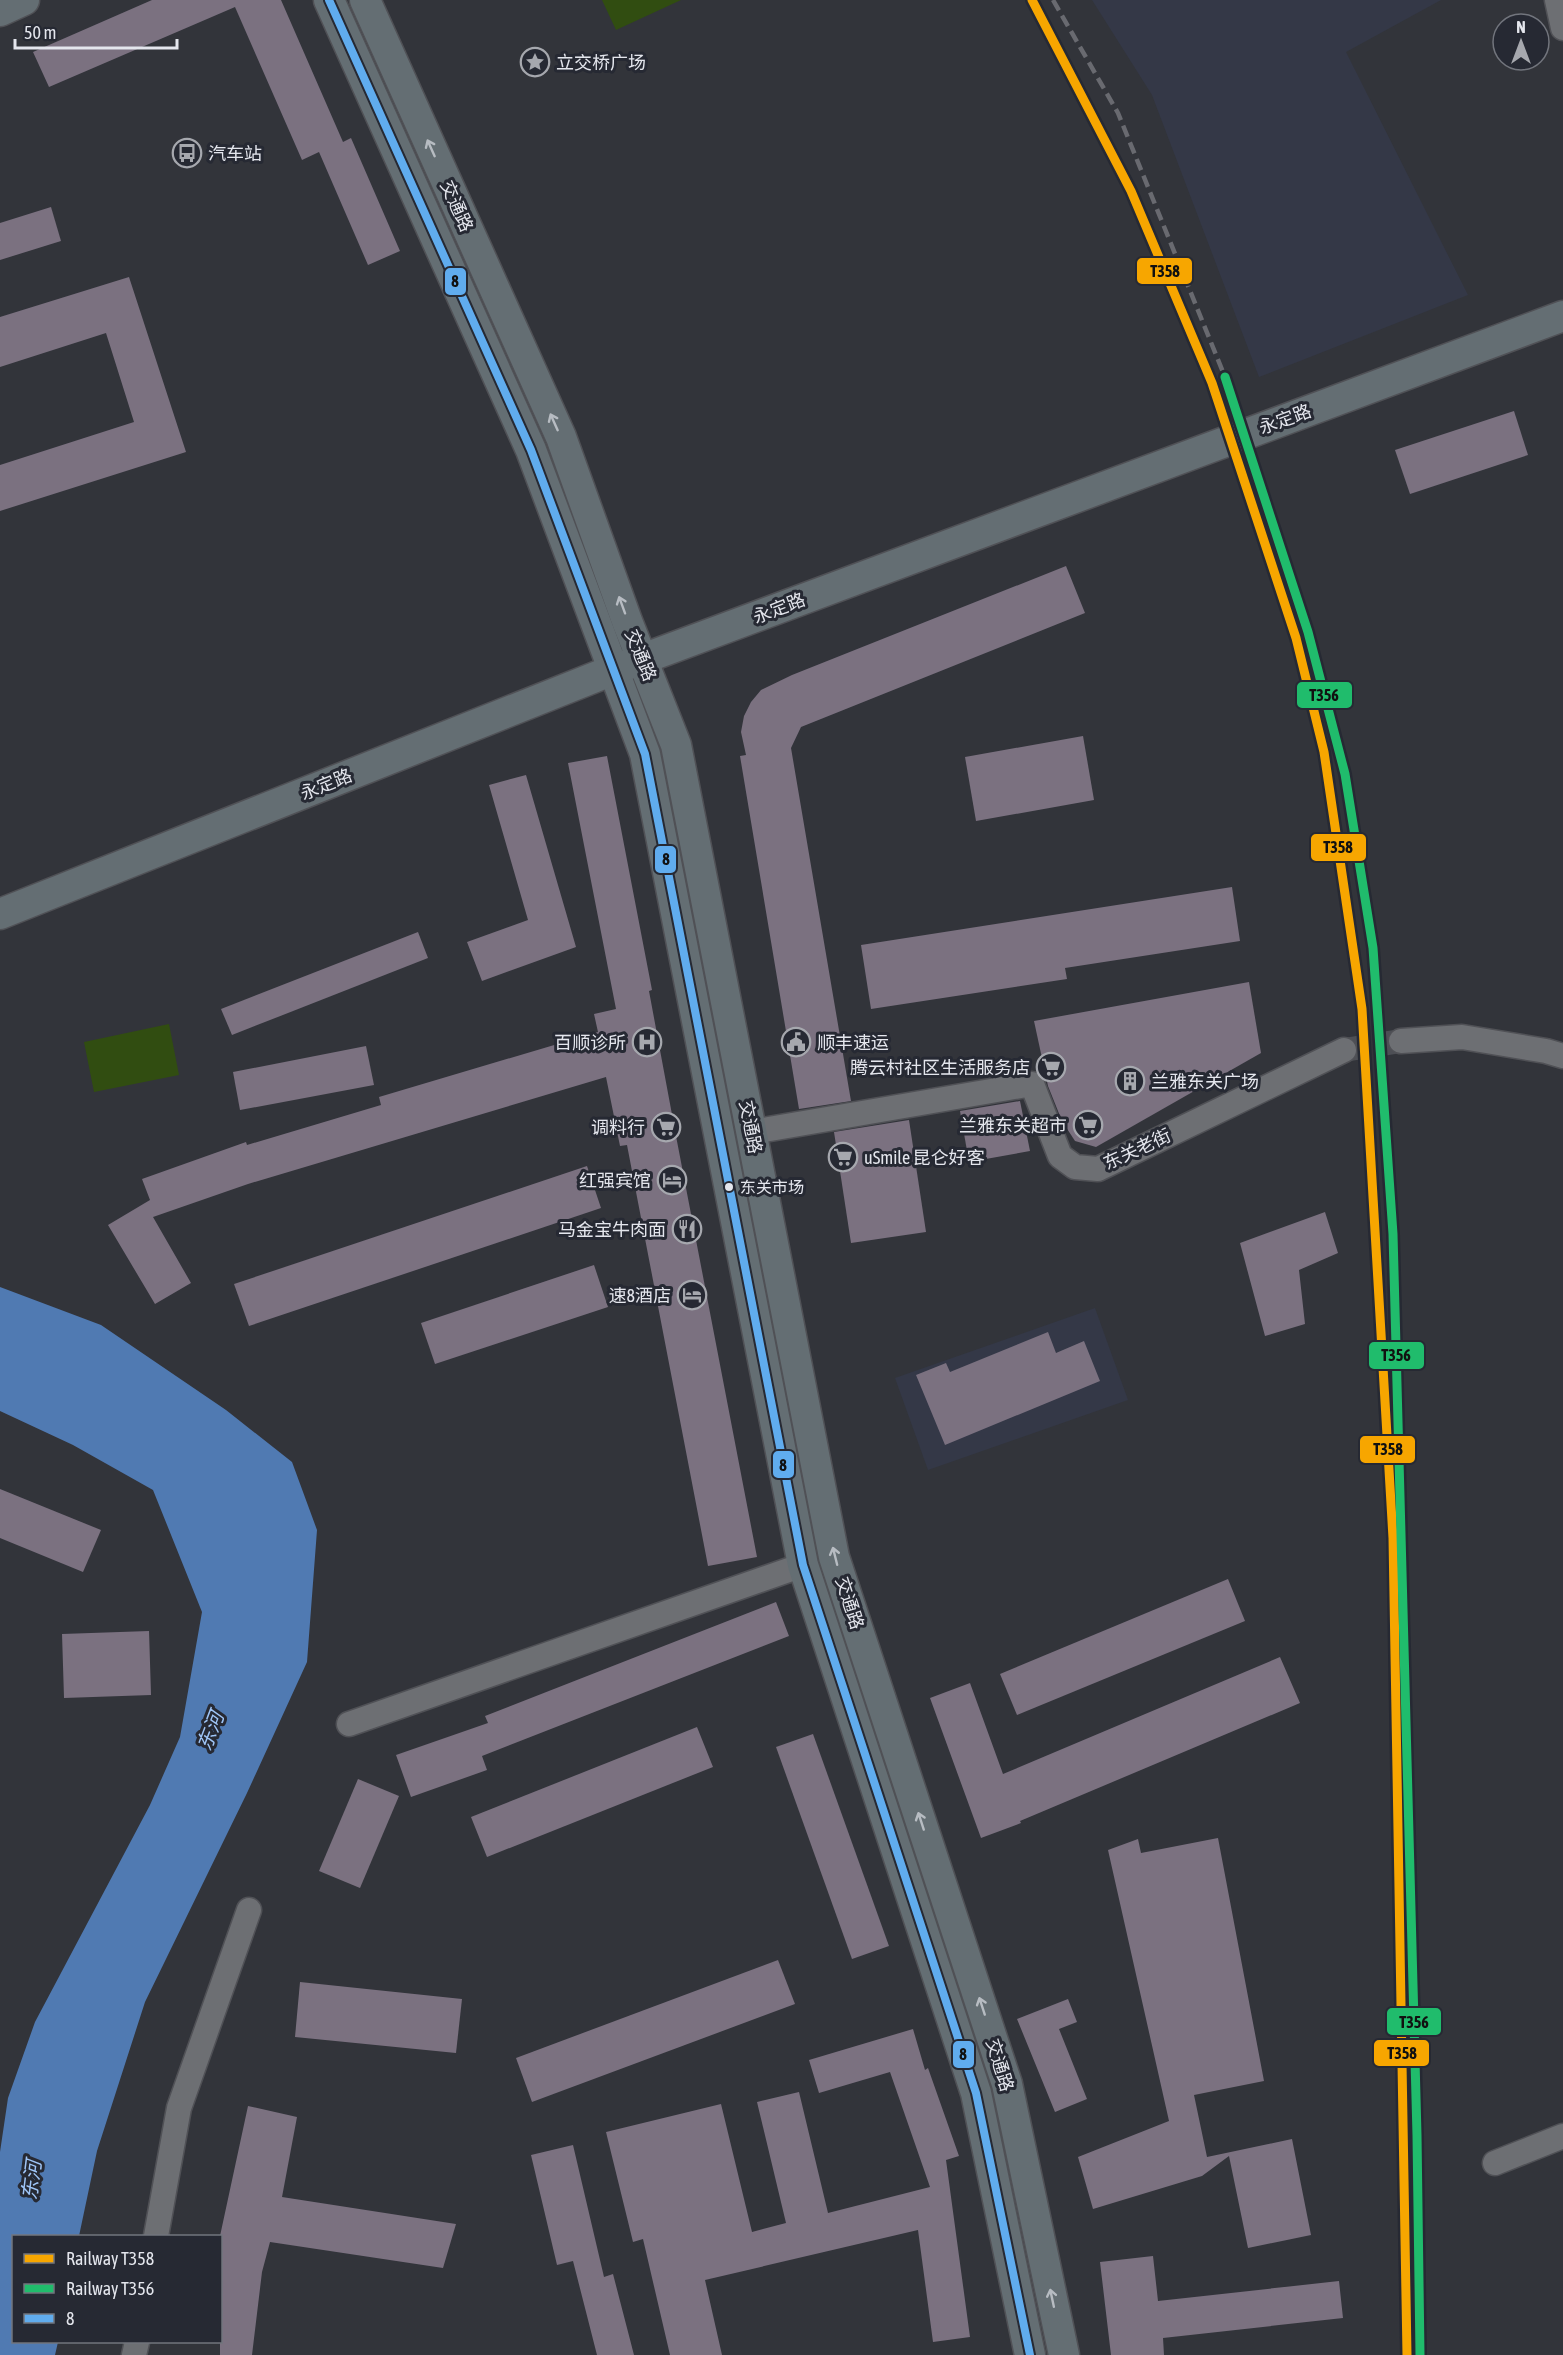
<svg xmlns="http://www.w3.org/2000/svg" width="1563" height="2355" font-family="'Asap Condensed','Noto Sans SC',sans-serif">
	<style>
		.built { fill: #343847 }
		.green { fill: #314d11 }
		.water { fill: #507ab2 }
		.building { fill: #7b7180 }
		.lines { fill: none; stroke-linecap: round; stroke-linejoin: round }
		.minor-tunnel { stroke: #4d4f55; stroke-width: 24; stroke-dasharray: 24 12; stroke-linecap: butt }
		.minor-casing { stroke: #505156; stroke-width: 27 }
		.major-casing { stroke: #505156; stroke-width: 33 }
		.minor { stroke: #6d6f73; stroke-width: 24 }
		.major { stroke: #646e73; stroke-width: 30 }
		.rail { stroke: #696a70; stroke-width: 4.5; stroke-dasharray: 12 6; stroke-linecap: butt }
		.bus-1-casing { stroke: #262933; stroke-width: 12 }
		.bus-1 { stroke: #60acee; stroke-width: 8 }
		.rail-1-casing { stroke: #262933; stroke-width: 14 }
		.rail-2-casing { stroke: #262933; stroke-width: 14 }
		.rail-1 { stroke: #f7a600; stroke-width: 9 }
		.rail-2 { stroke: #20bc6c; stroke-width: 9 }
		.oneway { stroke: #b7bcc2 }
		.bus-dot { fill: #e4e6ed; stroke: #262933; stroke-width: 2 }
		.labels { text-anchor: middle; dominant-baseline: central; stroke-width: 6; stroke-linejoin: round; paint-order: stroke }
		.bus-label { font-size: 16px; fill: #e4e6ed; stroke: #262933; text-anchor: start }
		.poi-label { font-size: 18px; fill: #e4e6ed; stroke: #262933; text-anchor: end }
		.street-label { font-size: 18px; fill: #e4e6ed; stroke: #262933 }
		.water-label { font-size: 20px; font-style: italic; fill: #9fc5f7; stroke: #262933 }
		.line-badge { stroke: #262933; stroke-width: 2 }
		.pale-badge-label { font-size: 16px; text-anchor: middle; font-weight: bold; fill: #111 }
	</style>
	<rect width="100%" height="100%" fill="#32343a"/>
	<g class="built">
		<polygon points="1092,0 1441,0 1346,52 1468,295 1259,377 1152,95"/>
		<polygon points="1095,1308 1128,1400 928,1470 895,1378"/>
	</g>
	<g class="green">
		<polygon points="602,0 681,0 616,30"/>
		<polygon points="169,1024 179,1075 94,1092 84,1042"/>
	</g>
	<polygon class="water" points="0,1287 101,1325 226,1410 292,1462 317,1530 307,1662 247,1793 145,2002 97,2151 79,2236 14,2236 14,2342 58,2342 55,2355 0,2355 0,2152 8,2098 35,2022 150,1805 180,1737 202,1612 153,1490 73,1445 0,1411"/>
	<g class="building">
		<polygon points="152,0 281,0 343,142 351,138 400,251 368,265 319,152 302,160 235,7 49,87 33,52"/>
		<polygon points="51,207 61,241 0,260 0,223"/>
		<polygon points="129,277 186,452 0,511 0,465 134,422 106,333 0,367 0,317"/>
		<polygon points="1514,411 1528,455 1410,494 1395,450"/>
		<polygon points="1066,566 1085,613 801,727 791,748 851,1101 799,1109 740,756 746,755 741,732 744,716 751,702 761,690 792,675"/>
		<polygon points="1083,736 1094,800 976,821 965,757"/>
		<polygon points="607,756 652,990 649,991 676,1136 757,1557 708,1566 627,1145 620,1146 606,1077 248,1184 153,1217 191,1283 155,1304 108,1225 150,1200 142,1179 246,1142 247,1145 381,1105 379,1097 598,1032 594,1014 616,1009 568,763"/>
		<polygon points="526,775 576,947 482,981 467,942 528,920 489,785"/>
		<polygon points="1232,887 1240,941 1065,968 1067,979 871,1009 861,945"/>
		<polygon points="418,932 428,958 232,1035 221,1009"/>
		<polygon points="1249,982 1261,1053 1096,1147 1075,1141 1062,1121 1048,1086 1034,1021"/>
		<polygon points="366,1046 374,1085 240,1110 233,1072"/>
		<polygon points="1020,1101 1030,1151 969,1162 960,1111"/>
		<polygon points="909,1120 926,1232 851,1243 834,1132"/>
		<polygon points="587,1166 601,1208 249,1326 234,1284"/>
		<polygon points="1325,1212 1338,1253 1299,1270 1305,1324 1265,1336 1240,1243"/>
		<polygon points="594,1265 608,1307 435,1364 421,1323"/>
		<polygon points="1048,1332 1056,1353 1084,1341 1100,1381 945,1445 916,1375 946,1363 950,1372"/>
		<polygon points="0,1489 101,1530 83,1572 0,1538"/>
		<polygon points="1228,1579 1245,1621 1017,1715 1000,1674"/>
		<polygon points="776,1602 789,1636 482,1756 487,1770 411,1797 396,1755 488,1723 485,1716"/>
		<polygon points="149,1631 151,1695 64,1698 62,1634"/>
		<polygon points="1280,1657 1300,1703 1020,1821 1021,1823 981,1838 930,1698 970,1683 1003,1774"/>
		<polygon points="697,1727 713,1767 487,1857 471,1817"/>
		<polygon points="813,1734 889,1946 852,1959 776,1747"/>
		<polygon points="358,1779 399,1796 360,1888 319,1871"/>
		<polygon points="1218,1838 1264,2081 1194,2095 1207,2157 1292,2139 1311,2235 1248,2248 1229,2156 1202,2176 1093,2209 1078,2157 1169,2121 1108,1850 1138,1839 1141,1853"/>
		<polygon points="778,1960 795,2004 532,2102 516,2058"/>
		<polygon points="300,1982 462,1999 456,2053 295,2037"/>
		<polygon points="1068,1999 1077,2022 1059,2029 1087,2099 1055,2112 1017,2019"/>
		<polygon points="913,2029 925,2070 928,2068 959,2156 946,2160 970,2337 933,2342 918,2230 705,2280 722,2355 670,2355 643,2239 633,2242 606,2132 721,2104 752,2232 786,2223 757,2102 799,2092 828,2213 930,2187 890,2072 819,2093 809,2060"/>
		<polygon points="248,2106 297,2117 282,2197 456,2224 443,2268 270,2242 262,2272 252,2355 220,2355 220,2236"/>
		<polygon points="573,2145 604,2277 613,2274 634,2355 597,2355 573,2261 557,2265 531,2155"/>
		<polygon points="1153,2256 1158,2301 1339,2281 1343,2318 1163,2338 1164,2355 1111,2355 1100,2262"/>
	</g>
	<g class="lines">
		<polyline class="minor-tunnel" points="1344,1050 1401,1041"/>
		<g class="minor-casing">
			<g id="minor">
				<polyline points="1557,0 1563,28"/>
				<polyline points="1401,1041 1462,1037 1546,1051 1563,1056"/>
				<polyline points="752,1132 1032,1084 1060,1156 1075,1167 1098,1169 1344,1050"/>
				<polyline points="349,1724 803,1565"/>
				<polyline points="1495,2163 1563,2136"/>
				<polyline points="156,2236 179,2108 249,1910"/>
				<polyline points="134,2355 137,2342"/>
			</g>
		</g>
		<g class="major-casing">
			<g id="major">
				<polyline points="329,0 531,450 645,754 803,1565 976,2093 1030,2355"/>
				<polyline points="365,0 561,437 627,621 676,745 834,1557 1007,2084 1064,2355"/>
				<polyline points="0,11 24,0"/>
				<polyline points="0,914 613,670 1563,316"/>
			</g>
		</g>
		<use href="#minor" class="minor"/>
		<use href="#major" class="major"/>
		<polyline class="rail" points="1053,0 1118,113 1225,377"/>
		<g class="bus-1-casing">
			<polyline id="bus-1" points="329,0 531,450 645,754 803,1565 976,2093 1030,2355"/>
		</g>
		<use href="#bus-1" class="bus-1"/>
		<g class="rail-1-casing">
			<polyline id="rail-1" points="1032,0 1131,191 1212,383 1296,638 1324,752 1362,1009 1393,1538 1407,2355"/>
		</g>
		<g class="rail-2-casing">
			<polyline id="rail-2" points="1225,377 1308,632 1345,774 1373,948 1393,1234 1417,2135 1420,2355"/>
		</g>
		<use href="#rail-1" class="rail-1"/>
		<use href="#rail-2" class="rail-2"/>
	</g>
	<defs><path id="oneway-shaft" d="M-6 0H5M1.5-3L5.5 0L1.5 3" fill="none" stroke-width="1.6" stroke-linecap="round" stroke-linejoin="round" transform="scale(1.5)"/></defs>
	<g class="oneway">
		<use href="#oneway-shaft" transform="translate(431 148) rotate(-114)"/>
		<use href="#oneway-shaft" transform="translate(554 422) rotate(-114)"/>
		<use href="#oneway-shaft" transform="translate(622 605) rotate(-110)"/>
		<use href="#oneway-shaft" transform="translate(835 1556) rotate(-104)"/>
		<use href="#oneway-shaft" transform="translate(921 1821) rotate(-108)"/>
		<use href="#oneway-shaft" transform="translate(982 2006) rotate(-108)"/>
		<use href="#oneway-shaft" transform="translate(1052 2298) rotate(-102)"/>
	</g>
	<defs>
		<g id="sight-ring" transform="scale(1.5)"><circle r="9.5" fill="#262933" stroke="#a6a8ae" stroke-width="1.5"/><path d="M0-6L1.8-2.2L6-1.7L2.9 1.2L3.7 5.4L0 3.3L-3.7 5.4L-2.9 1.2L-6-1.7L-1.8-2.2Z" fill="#a6a8ae"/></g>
		<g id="bus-ring" transform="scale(1.5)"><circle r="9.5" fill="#262933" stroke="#a6a8ae" stroke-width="1.5"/><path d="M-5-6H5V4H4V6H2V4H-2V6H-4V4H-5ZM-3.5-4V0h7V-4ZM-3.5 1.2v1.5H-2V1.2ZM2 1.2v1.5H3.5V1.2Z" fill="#a6a8ae"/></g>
		<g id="hospital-ring" transform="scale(1.5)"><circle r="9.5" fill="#262933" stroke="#a6a8ae" stroke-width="1.5"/><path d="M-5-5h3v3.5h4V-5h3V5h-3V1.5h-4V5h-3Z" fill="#a6a8ae"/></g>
		<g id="civic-ring" transform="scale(1.5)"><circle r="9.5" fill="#262933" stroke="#a6a8ae" stroke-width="1.5"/><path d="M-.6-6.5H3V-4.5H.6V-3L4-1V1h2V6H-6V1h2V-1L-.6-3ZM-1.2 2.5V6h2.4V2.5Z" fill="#a6a8ae"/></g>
		<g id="supermarket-ring" transform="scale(1.5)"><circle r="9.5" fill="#262933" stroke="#a6a8ae" stroke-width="1.5"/><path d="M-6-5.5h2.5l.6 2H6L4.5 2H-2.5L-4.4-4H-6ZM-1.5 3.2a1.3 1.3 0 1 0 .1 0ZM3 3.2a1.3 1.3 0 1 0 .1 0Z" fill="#a6a8ae"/></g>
		<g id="building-ring" transform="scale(1.5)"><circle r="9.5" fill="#262933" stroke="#a6a8ae" stroke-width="1.5"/><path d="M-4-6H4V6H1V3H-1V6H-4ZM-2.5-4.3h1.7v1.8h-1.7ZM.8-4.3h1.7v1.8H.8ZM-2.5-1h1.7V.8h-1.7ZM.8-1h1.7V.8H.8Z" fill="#a6a8ae"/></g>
		<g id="hotel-ring" transform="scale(1.5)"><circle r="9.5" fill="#262933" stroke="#a6a8ae" stroke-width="1.5"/><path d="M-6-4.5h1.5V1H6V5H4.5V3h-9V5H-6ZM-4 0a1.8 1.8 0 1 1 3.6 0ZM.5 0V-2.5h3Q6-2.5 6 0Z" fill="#a6a8ae"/></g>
		<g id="restaurant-ring" transform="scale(1.5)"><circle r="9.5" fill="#262933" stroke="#a6a8ae" stroke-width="1.5"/><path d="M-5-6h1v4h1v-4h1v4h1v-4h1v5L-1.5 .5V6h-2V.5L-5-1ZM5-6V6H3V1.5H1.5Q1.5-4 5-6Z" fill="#a6a8ae"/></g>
	</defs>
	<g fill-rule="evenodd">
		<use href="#sight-ring" x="535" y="62"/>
		<use href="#bus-ring" x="187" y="153"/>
		<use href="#hospital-ring" x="647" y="1042"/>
		<use href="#civic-ring" x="796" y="1042"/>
		<use href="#supermarket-ring" x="1051" y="1067"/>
		<use href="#building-ring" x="1130" y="1081"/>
		<use href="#supermarket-ring" x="1088" y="1125"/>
		<use href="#supermarket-ring" x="666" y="1127"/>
		<use href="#supermarket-ring" x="843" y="1157"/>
		<use href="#hotel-ring" x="672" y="1180"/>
		<use href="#restaurant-ring" x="687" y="1229"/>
		<use href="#hotel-ring" x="692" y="1295"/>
	</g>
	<circle class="bus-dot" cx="729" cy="1187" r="5"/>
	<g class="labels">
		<g class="bus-label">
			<text x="740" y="1187">东关市场</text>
		</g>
		<g class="poi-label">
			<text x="556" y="62" text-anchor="start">立交桥广场</text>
			<text x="208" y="153" text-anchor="start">汽车站</text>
			<text x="626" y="1042">百顺诊所</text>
			<text x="817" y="1042" text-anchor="start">顺丰速运</text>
			<text x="1030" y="1067">腾云村社区生活服务店</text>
			<text x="1151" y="1081" text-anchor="start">兰雅东关广场</text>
			<text x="1067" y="1125">兰雅东关超市</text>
			<text x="645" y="1127">调料行</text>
			<text x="864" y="1157" text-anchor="start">uSmile 昆仑好客</text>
			<text x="651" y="1180">红强宾馆</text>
			<text x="666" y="1229">马金宝牛肉面</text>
			<text x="671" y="1295">速8酒店</text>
		</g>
		<g class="street-label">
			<text transform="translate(457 206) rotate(66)">交通路</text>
			<text transform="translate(1285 419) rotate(-20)">永定路</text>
			<text transform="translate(779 608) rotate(-21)">永定路</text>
			<text transform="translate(641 655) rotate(68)">交通路</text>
			<text transform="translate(326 784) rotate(-22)">永定路</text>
			<text transform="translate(751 1127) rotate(79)">交通路</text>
			<text transform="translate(1137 1149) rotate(-25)">东关老街</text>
			<text transform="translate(850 1603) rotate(72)">交通路</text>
			<text transform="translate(1000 2065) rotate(73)">交通路</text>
		</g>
		<g class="water-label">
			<text transform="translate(210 1731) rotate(-69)">东河</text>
			<text transform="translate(31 2180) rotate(-83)">东河</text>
		</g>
	</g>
	<g class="line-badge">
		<rect x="1136" y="257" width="57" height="28" rx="6" fill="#f7a600"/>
		<rect x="444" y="267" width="23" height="29" rx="6" fill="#60acee"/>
		<rect x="1296" y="681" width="57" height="28" rx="6" fill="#20bc6c"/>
		<rect x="1310" y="833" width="57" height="29" rx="6" fill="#f7a600"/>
		<rect x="654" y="845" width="23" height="29" rx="6" fill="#60acee"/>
		<rect x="1368" y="1341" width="57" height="29" rx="6" fill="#20bc6c"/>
		<rect x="1359" y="1435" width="57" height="29" rx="6" fill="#f7a600"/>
		<rect x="772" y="1450" width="23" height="29" rx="6" fill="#60acee"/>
		<rect x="1386" y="2007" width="56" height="29" rx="6" fill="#20bc6c"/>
		<rect x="1373" y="2039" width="57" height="28" rx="6" fill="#f7a600"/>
		<rect x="952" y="2040" width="23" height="29" rx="6" fill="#60acee"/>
	</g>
	<g class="pale-badge-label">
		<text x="1165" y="277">T358</text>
		<text x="455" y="287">8</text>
		<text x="1324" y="701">T356</text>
		<text x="1338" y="853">T358</text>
		<text x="666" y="865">8</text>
		<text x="1396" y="1361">T356</text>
		<text x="1388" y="1455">T358</text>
		<text x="783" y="1471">8</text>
		<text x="1414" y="2028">T356</text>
		<text x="1402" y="2059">T358</text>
		<text x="963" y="2060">8</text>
	</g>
	<rect x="12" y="2235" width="210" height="108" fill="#262933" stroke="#72757d" stroke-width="1.5"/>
	<rect x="24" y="2254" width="30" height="9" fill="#f7a600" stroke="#72757d" stroke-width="1.5"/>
	<text x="66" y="2265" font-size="18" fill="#e4e6ed">Railway T358</text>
	<rect x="24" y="2284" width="30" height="9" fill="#20bc6c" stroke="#72757d" stroke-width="1.5"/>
	<text x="66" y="2295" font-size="18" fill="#e4e6ed">Railway T356</text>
	<rect x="24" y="2314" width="30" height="9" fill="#60acee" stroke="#72757d" stroke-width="1.5"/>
	<text x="66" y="2325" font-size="18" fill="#e4e6ed">8</text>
	<g transform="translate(1521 42)"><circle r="28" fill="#262933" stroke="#72757d" stroke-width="1.5"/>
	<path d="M0-4.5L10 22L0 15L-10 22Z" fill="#a6a8ae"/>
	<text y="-9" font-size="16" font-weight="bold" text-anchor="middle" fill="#e4e6ed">N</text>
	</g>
	<path d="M15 39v9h162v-9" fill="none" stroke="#e4e6ed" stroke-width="3"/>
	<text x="24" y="39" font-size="18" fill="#e4e6ed" stroke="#262933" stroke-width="4.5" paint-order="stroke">50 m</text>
</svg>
